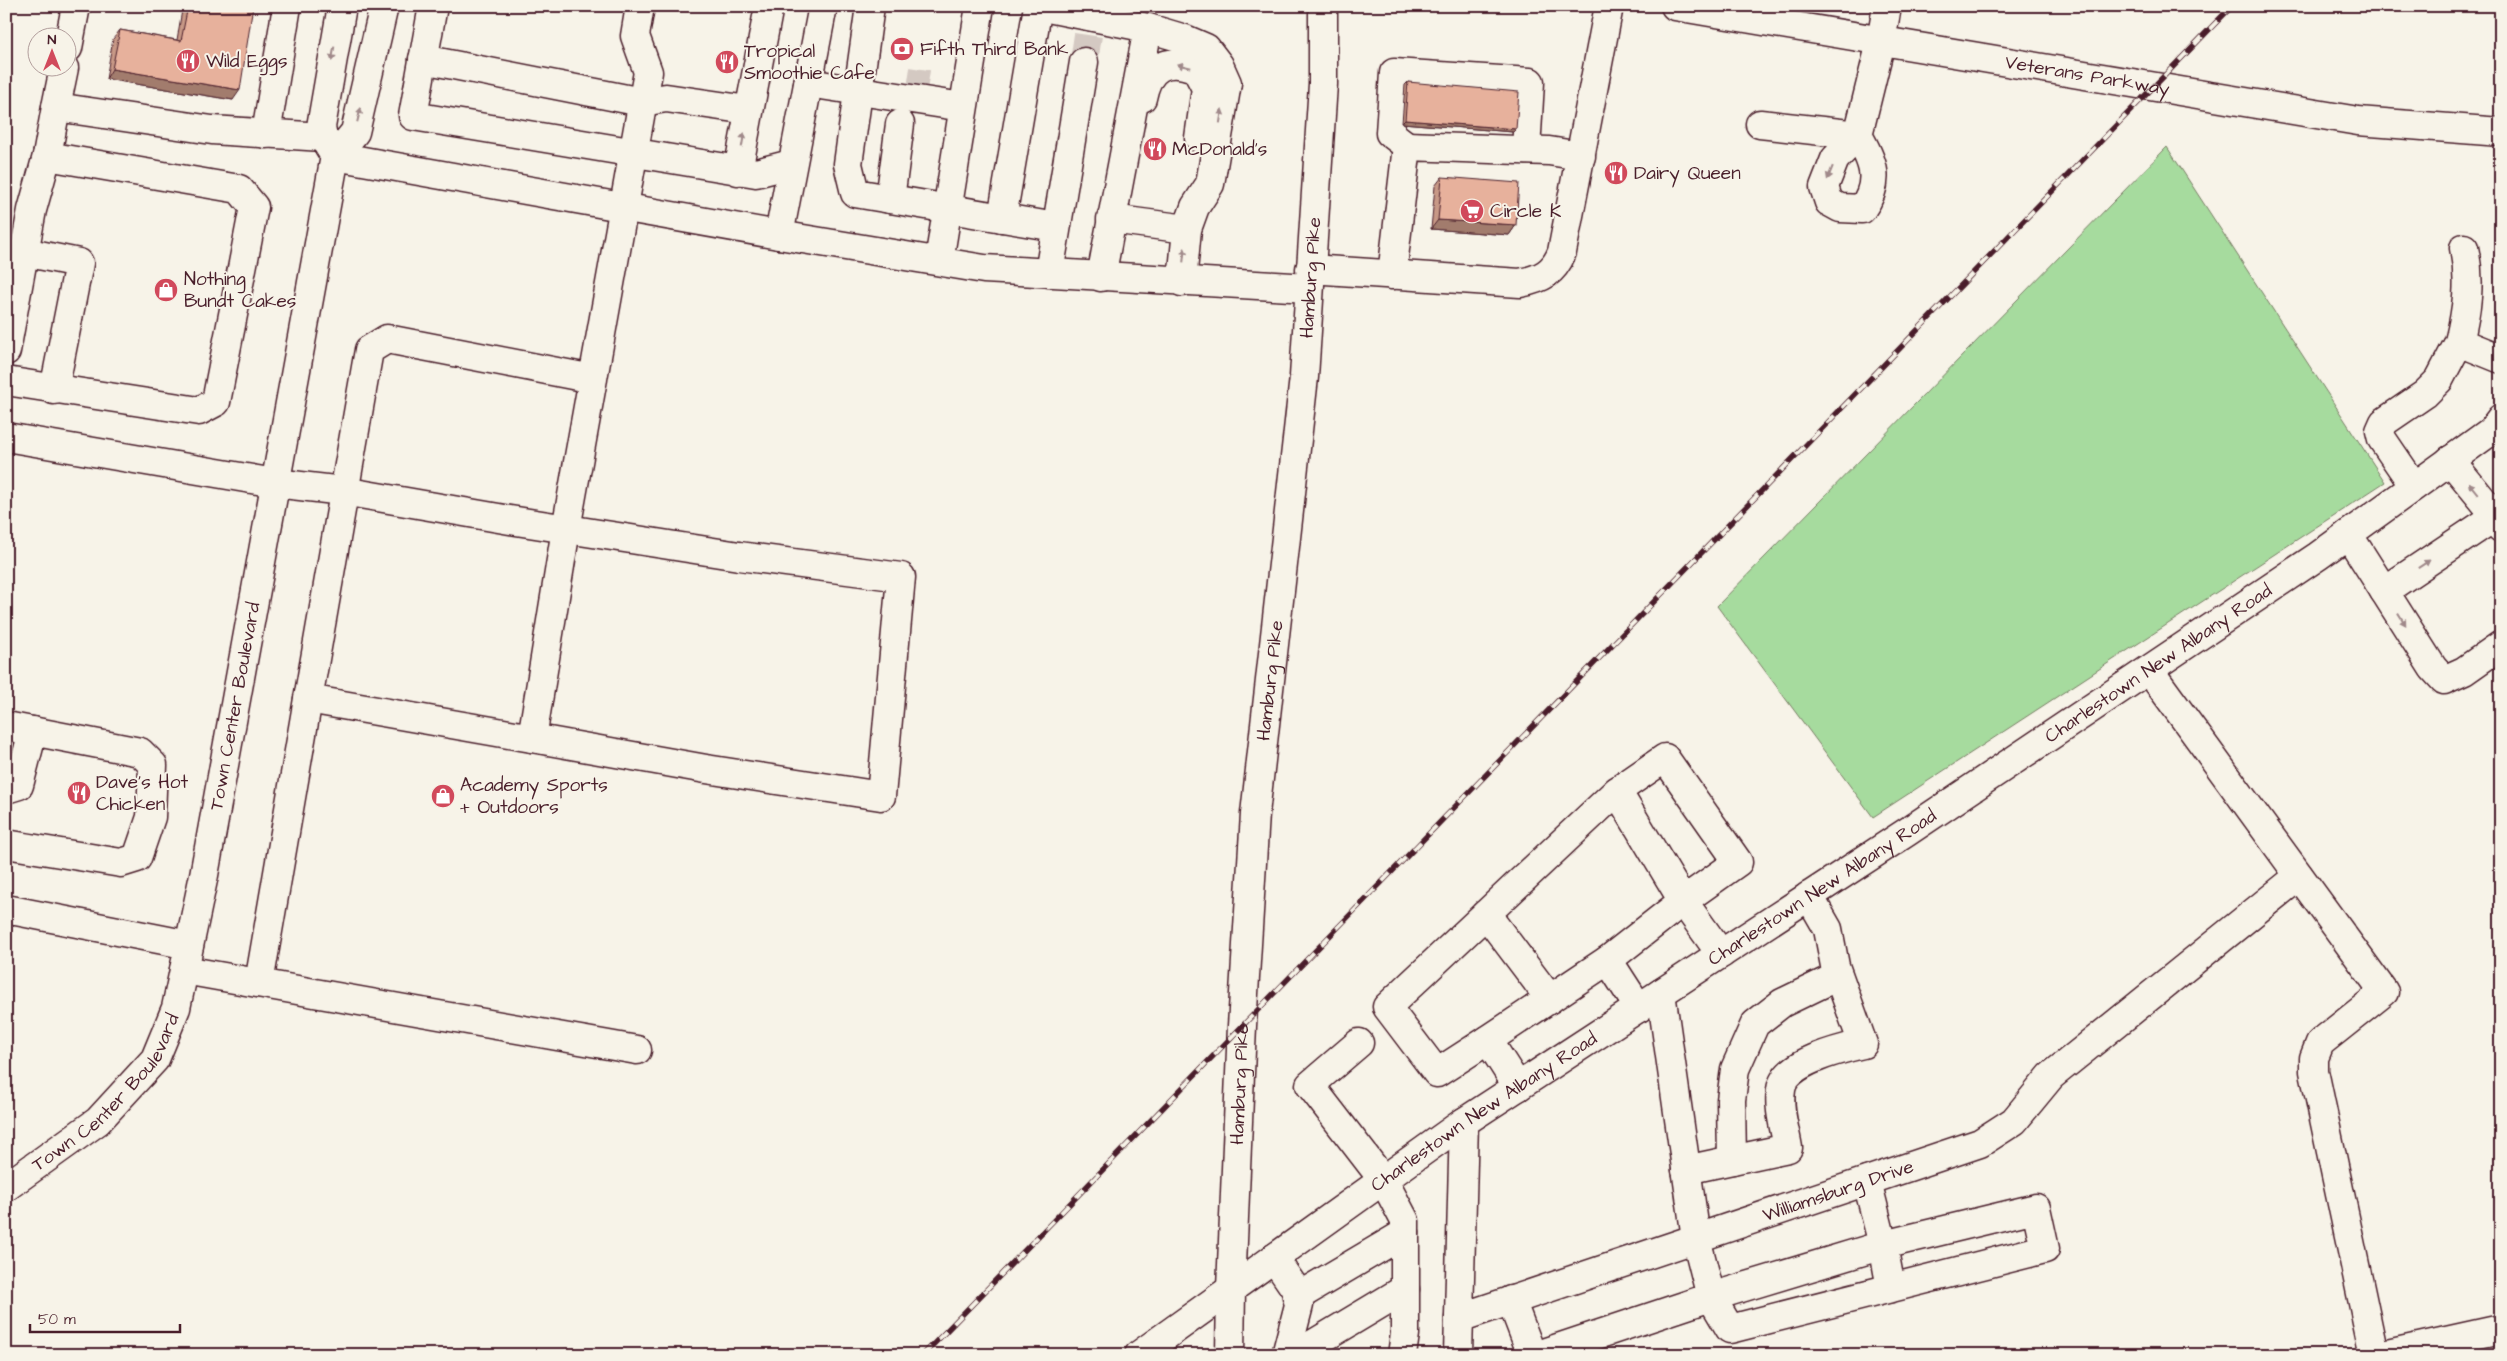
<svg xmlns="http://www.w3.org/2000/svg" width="2507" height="1361" font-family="'Architects Daughter',sans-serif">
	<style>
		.green { fill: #a6db9e; stroke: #787d64 }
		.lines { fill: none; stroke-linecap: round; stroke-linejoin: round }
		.minor-tunnel { stroke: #d4c9c2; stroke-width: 28; stroke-dasharray: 28 14; stroke-linecap: butt }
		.minor-casing { stroke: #4a1f2b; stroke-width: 31 }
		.major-casing { stroke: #4a1f2b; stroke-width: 31 }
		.minor { stroke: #f7f3e8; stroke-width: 28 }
		.major { stroke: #f7f3e8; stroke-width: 28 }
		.rail-casing { stroke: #4a1f2b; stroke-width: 5.5 }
		.rail { stroke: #f7f3e8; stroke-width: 4; stroke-dasharray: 11; stroke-linecap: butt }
		.wall { fill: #c79886; stroke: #4a1f2b }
		.shaded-wall { fill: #a27c6d; stroke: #4a1f2b }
		.building { fill: #e7b19c; stroke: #4a1f2b }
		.oneway { fill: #a0898a }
		.labels { text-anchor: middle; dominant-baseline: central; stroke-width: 4; stroke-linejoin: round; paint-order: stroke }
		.poi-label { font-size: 19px; fill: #4a1f2b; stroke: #f7f3e8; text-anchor: start }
		.street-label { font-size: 19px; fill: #4a1f2b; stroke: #f7f3e8 }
	</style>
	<rect width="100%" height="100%" fill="#f7f3e8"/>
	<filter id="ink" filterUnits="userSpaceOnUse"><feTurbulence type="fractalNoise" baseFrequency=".02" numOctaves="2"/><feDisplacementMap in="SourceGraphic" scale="10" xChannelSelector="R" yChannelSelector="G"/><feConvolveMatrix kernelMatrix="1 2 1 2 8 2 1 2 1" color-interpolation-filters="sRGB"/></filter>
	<g filter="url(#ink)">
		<polygon class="green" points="2167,147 2385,482 1873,817 1717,606"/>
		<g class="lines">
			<g class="minor-tunnel">
				<polyline points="1084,62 1088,35"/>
				<polyline points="908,81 928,84"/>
			</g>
			<g class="minor-casing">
				<g id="minor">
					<polyline points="433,6 413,116 756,173 791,164"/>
					<polyline points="870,6 848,164 855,193 1056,227"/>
					<polyline points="1038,6 1148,28"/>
					<polyline points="68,48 76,6"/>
					<polyline points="423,59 642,102 666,98 748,110"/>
					<polyline points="64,68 56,107 212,130 323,137"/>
					<polyline points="808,83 963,107"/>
					<path d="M1142,98C1148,66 1167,57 1196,69L1206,88L1199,138"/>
					<polyline points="1760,124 1858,135"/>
					<polyline points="266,134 287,6"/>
					<path d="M1858,135C1873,162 1882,181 1862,209L1840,208L1829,202L1824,187L1835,159L1858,135L1881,42L1887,6"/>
					<polyline points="1407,146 1390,133 1394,73 1530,82 1526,150"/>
					<polyline points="333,153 323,137 321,127 342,6"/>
					<polyline points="335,156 779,235 823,6"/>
					<polyline points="738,171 769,6"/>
					<polyline points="890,199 900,124"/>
					<polyline points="1002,218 1038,6"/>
					<polyline points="1111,219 1187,229"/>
					<polyline points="779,235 984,269 1309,288"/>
					<polyline points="24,252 79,263 54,390"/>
					<polyline points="939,261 980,6"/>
					<path d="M1310,269L1520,283C1541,279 1554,273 1562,252L1609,6"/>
					<polyline points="1049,273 1084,62"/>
					<polyline points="1392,275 1407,146 1549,151 1581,156"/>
					<polyline points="1101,277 1148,28 1185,39 1206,48 1219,65 1227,83 1210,184 1195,207 1187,229 1182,282"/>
					<path d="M2459,342C2467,310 2471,281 2464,248"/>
					<polyline points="6,351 32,210 47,156"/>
					<polyline points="593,379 387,339 369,350 308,699 532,738 566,529 648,72 635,36 640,6"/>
					<polyline points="6,381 199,411 216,402 254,207 239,189 47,156 56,107"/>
					<polyline points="6,437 275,483 343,491 510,520 739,556 901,577 881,796 706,769 532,738"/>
					<polyline points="2450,460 2496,516 2501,528"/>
					<polyline points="2414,486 2382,439 2380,431 2384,422 2425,394 2439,380 2459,342 2501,359"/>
					<polyline points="2348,534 2433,668 2444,680 2464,671 2501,645"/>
					<polyline points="2384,591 2496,516"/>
					<polyline points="2149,670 2384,992 2320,1043 2314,1058 2314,1071 2374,1355"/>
					<polyline points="6,726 140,752 153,765 151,817 137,858 121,863 6,844"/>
					<polyline points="6,789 19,785 33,731"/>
					<polyline points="6,909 189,945"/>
					<polyline points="1486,914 1550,999"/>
					<polyline points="1608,960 1683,901 1617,791 1665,758 1738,862 1683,901 1721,954"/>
					<polyline points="184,970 637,1050"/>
					<polyline points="259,983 308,699"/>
					<polyline points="1661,993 1696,1238 1711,1297 1883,1245 1891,1288"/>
					<polyline points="1488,1040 1437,1073 1387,1007 1617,791"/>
					<polyline points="1359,1043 1310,1085 1384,1181 1405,1221 1405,1334 1402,1355"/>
					<polyline points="1518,1087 1488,1040 1608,960 1639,1008"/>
					<polyline points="1732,1160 1731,1100 1735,1069 1755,1024 1782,1003 1838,976"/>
					<path d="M1686,1170L1788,1148C1785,1129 1778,1109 1781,1090C1784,1062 1841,1049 1863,1044L1835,966L1828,929L1809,896"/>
					<path id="s1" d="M6,1187L98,1121L155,1059L176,1008L204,875L335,156L355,132L384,6"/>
					<polyline points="1274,1258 1296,1290 1299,1305 1286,1355"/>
					<polyline points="1297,1297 1405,1233"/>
					<polyline points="1511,1300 1532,1355"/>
					<path id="s2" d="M1459,1318L1980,1143L2014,1121L2051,1076L2299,876"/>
					<polyline points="1295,1355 1405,1289"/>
					<polyline points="1458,1355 1464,1122"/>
					<polyline points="1537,1355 1711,1297 1730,1329 2045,1249 2036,1208 1883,1245 1867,1181"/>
					<polyline points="2383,1355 2501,1329"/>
				</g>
			</g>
			<g class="major-casing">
				<g id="major">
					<path id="s3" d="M1675,6L2358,121L2501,132"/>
					<path id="s4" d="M1139,1355L1464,1122L1907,832L2318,556L2491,431L2501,418"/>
					<path id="s5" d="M1230,1355L1231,1289L1242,1026L1255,814L1304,377L1323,84V6"/>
				</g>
			</g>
			<use href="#minor" class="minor"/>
			<use href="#major" class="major"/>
			<g class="rail-casing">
				<polyline id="rail" points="923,1355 2232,6"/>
			</g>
			<use href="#rail" class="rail"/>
		</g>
		<g class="wall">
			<polygon points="157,6 253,6 233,100 106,79 113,39 120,30 177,40 182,10"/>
			<polygon points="1408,82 1513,132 1402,123 1405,85"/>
			<polygon points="1442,177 1516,225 1509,235 1431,229 1435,186"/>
		</g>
		<g class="shaded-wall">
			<polygon points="157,6 185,6 182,10"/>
			<polygon points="112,69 240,90 233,100 106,79"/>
			<polygon points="1405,120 1516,129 1513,132 1402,123"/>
			<polygon points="1438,220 1516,225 1509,235 1431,229"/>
		</g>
		<g class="building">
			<polygon points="188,6 253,6 240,90 112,69 120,30 181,41"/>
			<polygon points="1408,82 1519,92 1516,129 1405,120"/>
			<polygon points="1442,177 1519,183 1516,225 1438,220"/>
		</g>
		<defs><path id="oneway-solid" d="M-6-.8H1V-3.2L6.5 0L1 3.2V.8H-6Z" transform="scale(1.25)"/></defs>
		<g class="oneway">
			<use href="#oneway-solid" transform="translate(333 54) rotate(100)"/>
			<use href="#oneway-solid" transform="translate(1184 66) rotate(-166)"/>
			<use href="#oneway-solid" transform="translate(359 115) rotate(-76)"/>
			<use href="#oneway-solid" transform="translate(1221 116) rotate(-81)"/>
			<use href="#oneway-solid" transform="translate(743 140) rotate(-80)"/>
			<use href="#oneway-solid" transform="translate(1830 173) rotate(112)"/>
			<use href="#oneway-solid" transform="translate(1184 255) rotate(-84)"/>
			<use href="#oneway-solid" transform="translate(2473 488) rotate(-129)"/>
			<use href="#oneway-solid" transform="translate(2424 564) rotate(-34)"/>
			<use href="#oneway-solid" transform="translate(2402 619) rotate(58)"/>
		</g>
	</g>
	<defs>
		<g id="bank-disc" transform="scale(1.25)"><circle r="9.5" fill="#d1495b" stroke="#f7f3e8"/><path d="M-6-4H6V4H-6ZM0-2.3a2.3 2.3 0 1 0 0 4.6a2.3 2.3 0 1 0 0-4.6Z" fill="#fff"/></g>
		<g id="restaurant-disc" transform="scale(1.25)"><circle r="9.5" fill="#d1495b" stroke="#f7f3e8"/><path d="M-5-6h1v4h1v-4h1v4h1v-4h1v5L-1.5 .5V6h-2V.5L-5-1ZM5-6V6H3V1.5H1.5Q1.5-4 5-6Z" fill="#fff"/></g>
		<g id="supermarket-disc" transform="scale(1.25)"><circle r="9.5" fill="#d1495b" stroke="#f7f3e8"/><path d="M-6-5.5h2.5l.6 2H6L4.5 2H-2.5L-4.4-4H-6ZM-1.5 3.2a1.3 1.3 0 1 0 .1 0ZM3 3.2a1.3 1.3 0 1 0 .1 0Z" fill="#fff"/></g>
		<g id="shop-disc" transform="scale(1.25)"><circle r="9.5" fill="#d1495b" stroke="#f7f3e8"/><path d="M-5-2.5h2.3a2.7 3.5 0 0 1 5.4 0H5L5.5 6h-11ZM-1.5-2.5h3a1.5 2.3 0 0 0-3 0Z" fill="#fff"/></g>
	</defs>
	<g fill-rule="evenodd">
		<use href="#bank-disc" x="902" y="49"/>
		<use href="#restaurant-disc" x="188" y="61"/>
		<use href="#restaurant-disc" x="727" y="62"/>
		<use href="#restaurant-disc" x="1155" y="149"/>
		<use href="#restaurant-disc" x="1616" y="173"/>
		<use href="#supermarket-disc" x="1472" y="211"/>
		<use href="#shop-disc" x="166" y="290"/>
		<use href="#restaurant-disc" x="79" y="793"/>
		<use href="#shop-disc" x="443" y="796"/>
	</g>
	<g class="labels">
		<g class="poi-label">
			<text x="920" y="49">Fifth Third Bank</text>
			<text x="744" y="51">Tropical<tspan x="744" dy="22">Smoothie Cafe</tspan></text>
			<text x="206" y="61">Wild Eggs</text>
			<text x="1172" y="149">McDonald's</text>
			<text x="1634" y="173">Dairy Queen</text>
			<text x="1490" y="211">Circle K</text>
			<text x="184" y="279">Nothing<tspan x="184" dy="22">Bundt Cakes</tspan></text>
			<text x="96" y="782">Dave's Hot<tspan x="96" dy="22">Chicken</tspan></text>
			<text x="460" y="785">Academy Sports<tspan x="460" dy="22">+ Outdoors</tspan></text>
		</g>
		<g class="street-label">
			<text stroke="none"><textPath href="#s3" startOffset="418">Veterans Parkway</textPath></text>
			<text stroke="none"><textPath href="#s5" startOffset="1081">Hamburg Pike</textPath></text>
			<text stroke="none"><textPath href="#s4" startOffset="1232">Charlestown New Albany Road</textPath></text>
			<text stroke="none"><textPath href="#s5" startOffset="676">Hamburg Pike</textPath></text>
			<text stroke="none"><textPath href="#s1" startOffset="560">Town Center Boulevard</textPath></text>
			<text stroke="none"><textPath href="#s4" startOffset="828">Charlestown New Albany Road</textPath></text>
			<text stroke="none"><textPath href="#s5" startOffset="271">Hamburg Pike</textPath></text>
			<text stroke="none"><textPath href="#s1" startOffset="140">Town Center Boulevard</textPath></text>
			<text stroke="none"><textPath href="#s4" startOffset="422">Charlestown New Albany Road</textPath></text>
			<text stroke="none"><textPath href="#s2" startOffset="400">Williamsburg Drive</textPath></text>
		</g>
	</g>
	<rect width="2507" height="1361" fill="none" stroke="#f7f3e8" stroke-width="25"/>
	<rect x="12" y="12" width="2482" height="1336" fill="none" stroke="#4a1f2b" stroke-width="2" filter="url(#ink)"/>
	<g transform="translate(52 52)"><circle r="24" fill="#f7f3e8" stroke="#b29e9c"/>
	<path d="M0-4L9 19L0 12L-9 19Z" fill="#d1495b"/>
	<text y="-8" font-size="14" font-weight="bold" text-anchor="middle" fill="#4a1f2b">N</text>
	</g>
	<path d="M30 1324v8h150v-8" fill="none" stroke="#4a1f2b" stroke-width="2.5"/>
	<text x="38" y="1324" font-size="15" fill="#4a1f2b" stroke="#f7f3e8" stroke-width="4" paint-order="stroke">50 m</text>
</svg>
